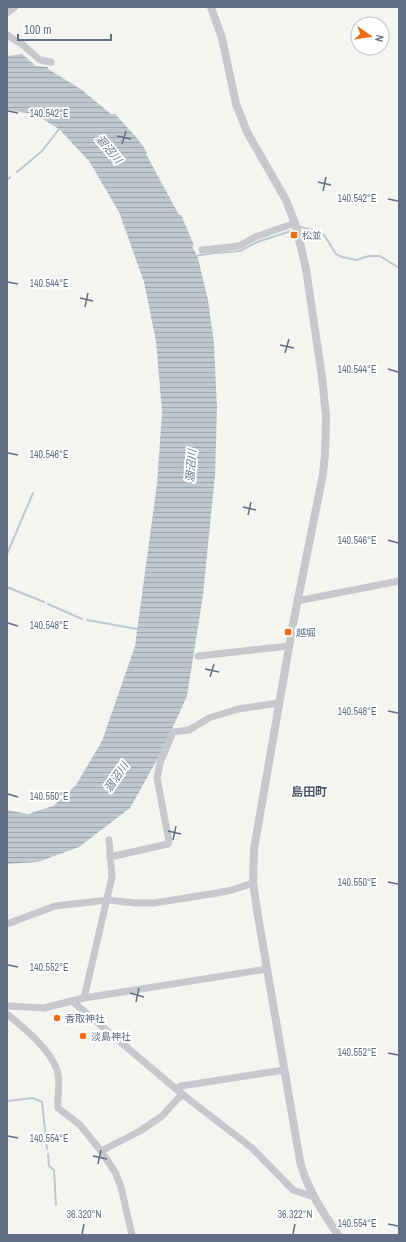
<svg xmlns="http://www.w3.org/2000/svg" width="406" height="1242" font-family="'Archivo Narrow','Noto Sans JP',sans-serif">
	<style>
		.water { fill: url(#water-rules) }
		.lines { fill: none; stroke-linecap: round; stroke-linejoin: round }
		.stream { stroke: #bfc8cf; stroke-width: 2 }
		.minor { stroke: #c6c8cc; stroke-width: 7 }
		.tertiary { stroke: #c6c8cc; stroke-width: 8 }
		.ticks { fill: none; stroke: #616e84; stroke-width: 1.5 }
		.poi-dot { fill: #ef6d15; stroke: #fff; stroke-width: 1.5 }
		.labels { text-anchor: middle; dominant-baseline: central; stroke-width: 4; stroke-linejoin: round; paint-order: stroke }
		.poi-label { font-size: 10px; fill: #616e84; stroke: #fff; text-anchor: start }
		.water-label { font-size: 11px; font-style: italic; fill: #627788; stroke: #fff }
		.quarter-label { font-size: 12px; font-weight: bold; fill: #505968; stroke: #fff }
		.ticks-label { font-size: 10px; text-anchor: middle; fill: #616e84; stroke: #fff; stroke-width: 4; stroke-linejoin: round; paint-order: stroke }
	</style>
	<defs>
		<pattern id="water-rules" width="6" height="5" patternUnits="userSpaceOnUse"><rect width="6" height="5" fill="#bfc8cf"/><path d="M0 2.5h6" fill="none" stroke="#9fa7ae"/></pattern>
	</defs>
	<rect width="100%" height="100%" fill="#f4f5f0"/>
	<polygon class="water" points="22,54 36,66 48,67 48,69 82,90 112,115 114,113 137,138 147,152 146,154 179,215 181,215 194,245 192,246 198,258 208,300 214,343 217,408 215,475 203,595 187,696 163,749 130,808 79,847 38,862 7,864 7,810 28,814 53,806 76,785 102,741 135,646 157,484 162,412 156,341 144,282 119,212 89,161 59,129 34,114 7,110 7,56"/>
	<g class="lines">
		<g class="stream">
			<polyline points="17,172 42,151 59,129"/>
			<polyline points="7,180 10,177"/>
			<polyline points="300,227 318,231 323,234 326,238 336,254 342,257 356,260 369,256 380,256 399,268"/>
			<polyline points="195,256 215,253 240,251 257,242 294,230"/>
			<polyline points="7,284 7,285"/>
			<polyline points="7,554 33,493"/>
			<polyline points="7,587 44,602"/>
			<polyline points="48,604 82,619"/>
			<polyline points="87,620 137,629"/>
			<polyline points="7,1101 33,1098 42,1102 47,1149"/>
			<polyline points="48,1154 49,1166 54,1170 56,1205"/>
		</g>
		<g class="minor">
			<polyline points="7,13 15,7"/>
			<polyline points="7,35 23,45 40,60 51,62"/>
			<polyline points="202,250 239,246 255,237 295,223"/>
			<polyline points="297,601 399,581"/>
			<polyline points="198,656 289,646"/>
			<polyline points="110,857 168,844 169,841 157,778 160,763 173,732 189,730 209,718 238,709 279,703"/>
			<polyline points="7,924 55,906 108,900 135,903 154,903 217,893 232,890 253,883"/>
			<polyline points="84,998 112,877 109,840"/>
			<polyline points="72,1001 182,1094 252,1148 293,1190 314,1197"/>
			<polyline points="7,1006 44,1008 84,998 267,969"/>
			<path d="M7,1014C24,1028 50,1049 57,1070C61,1082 57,1096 58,1108L80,1125L101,1151L115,1172L121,1187L132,1235"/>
			<polyline points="176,1089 181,1086 284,1070"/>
			<polyline points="101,1151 140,1131 162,1116 182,1094"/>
		</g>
		<path class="tertiary" d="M211,7L222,38L236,104L247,132L286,200L296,226L306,269L322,377L326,416L325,454L323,474L293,624L254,849L253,883L258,916L300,1161C307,1189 322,1211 338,1235"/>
	</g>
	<path class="ticks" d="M8,111L18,113M117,136L131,139M122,144L126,131M318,182L331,185M323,191L326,177M388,199L398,201M8,282L18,284M80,298L93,301M85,307L88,293M280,345L294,348M285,353L289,339M388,369L398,372M8,453L18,455M243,507L256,510M248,515L251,502M388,540L398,543M8,623L18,626M205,669L219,672M210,677L214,664M388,711L398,713M8,794L18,797M168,831L181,834M173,840L176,826M388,882L398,884M8,965L18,967M130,993L144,997M136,1002L139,988M388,1053L398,1055M8,1136L18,1138M93,1156L107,1159M98,1164L101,1150M388,1224L398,1226M82,1234L84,1224M293,1234L295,1224"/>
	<g class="poi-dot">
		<rect x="290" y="231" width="8" height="8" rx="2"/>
		<rect x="284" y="628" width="8" height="8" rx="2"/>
		<circle cx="57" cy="1018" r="4"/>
		<circle cx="83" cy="1036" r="4"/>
	</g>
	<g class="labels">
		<g class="poi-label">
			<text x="302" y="235">松並</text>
			<text x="296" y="632">越堀</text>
			<text x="65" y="1018">香取神社</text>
			<text x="91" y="1036">淡島神社</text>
		</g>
		<g class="water-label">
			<text transform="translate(109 149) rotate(50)">涸沼川</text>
			<text transform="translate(191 466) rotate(-86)">涸沼川</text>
			<text transform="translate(116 777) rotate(-56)">涸沼川</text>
		</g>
		<g class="quarter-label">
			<text x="309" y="792">島田町</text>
		</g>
	</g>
	<g class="ticks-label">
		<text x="49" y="117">140.542°E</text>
		<text x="357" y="202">140.542°E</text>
		<text x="49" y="287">140.544°E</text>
		<text x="357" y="373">140.544°E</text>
		<text x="49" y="458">140.546°E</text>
		<text x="357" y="544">140.546°E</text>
		<text x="49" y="629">140.548°E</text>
		<text x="357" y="715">140.548°E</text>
		<text x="49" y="800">140.550°E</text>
		<text x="357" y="886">140.550°E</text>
		<text x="49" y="971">140.552°E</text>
		<text x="357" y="1056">140.552°E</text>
		<text x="49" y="1142">140.554°E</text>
		<text x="84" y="1218">36.320°N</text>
		<text x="295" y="1218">36.322°N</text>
		<text x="357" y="1227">140.554°E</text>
	</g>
	<rect width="406" height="1242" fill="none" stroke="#616e84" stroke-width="16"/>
	<g transform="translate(370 36) rotate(103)"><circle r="19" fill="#ffffff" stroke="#c0c5ce"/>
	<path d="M0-3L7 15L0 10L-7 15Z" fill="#ef6d15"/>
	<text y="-6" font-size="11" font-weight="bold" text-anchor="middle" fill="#616e84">N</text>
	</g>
	<path d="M18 34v6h93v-6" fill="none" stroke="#616e84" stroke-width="2"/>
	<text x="24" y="34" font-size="12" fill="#616e84" stroke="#ffffff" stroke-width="3" paint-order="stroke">100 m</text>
</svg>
